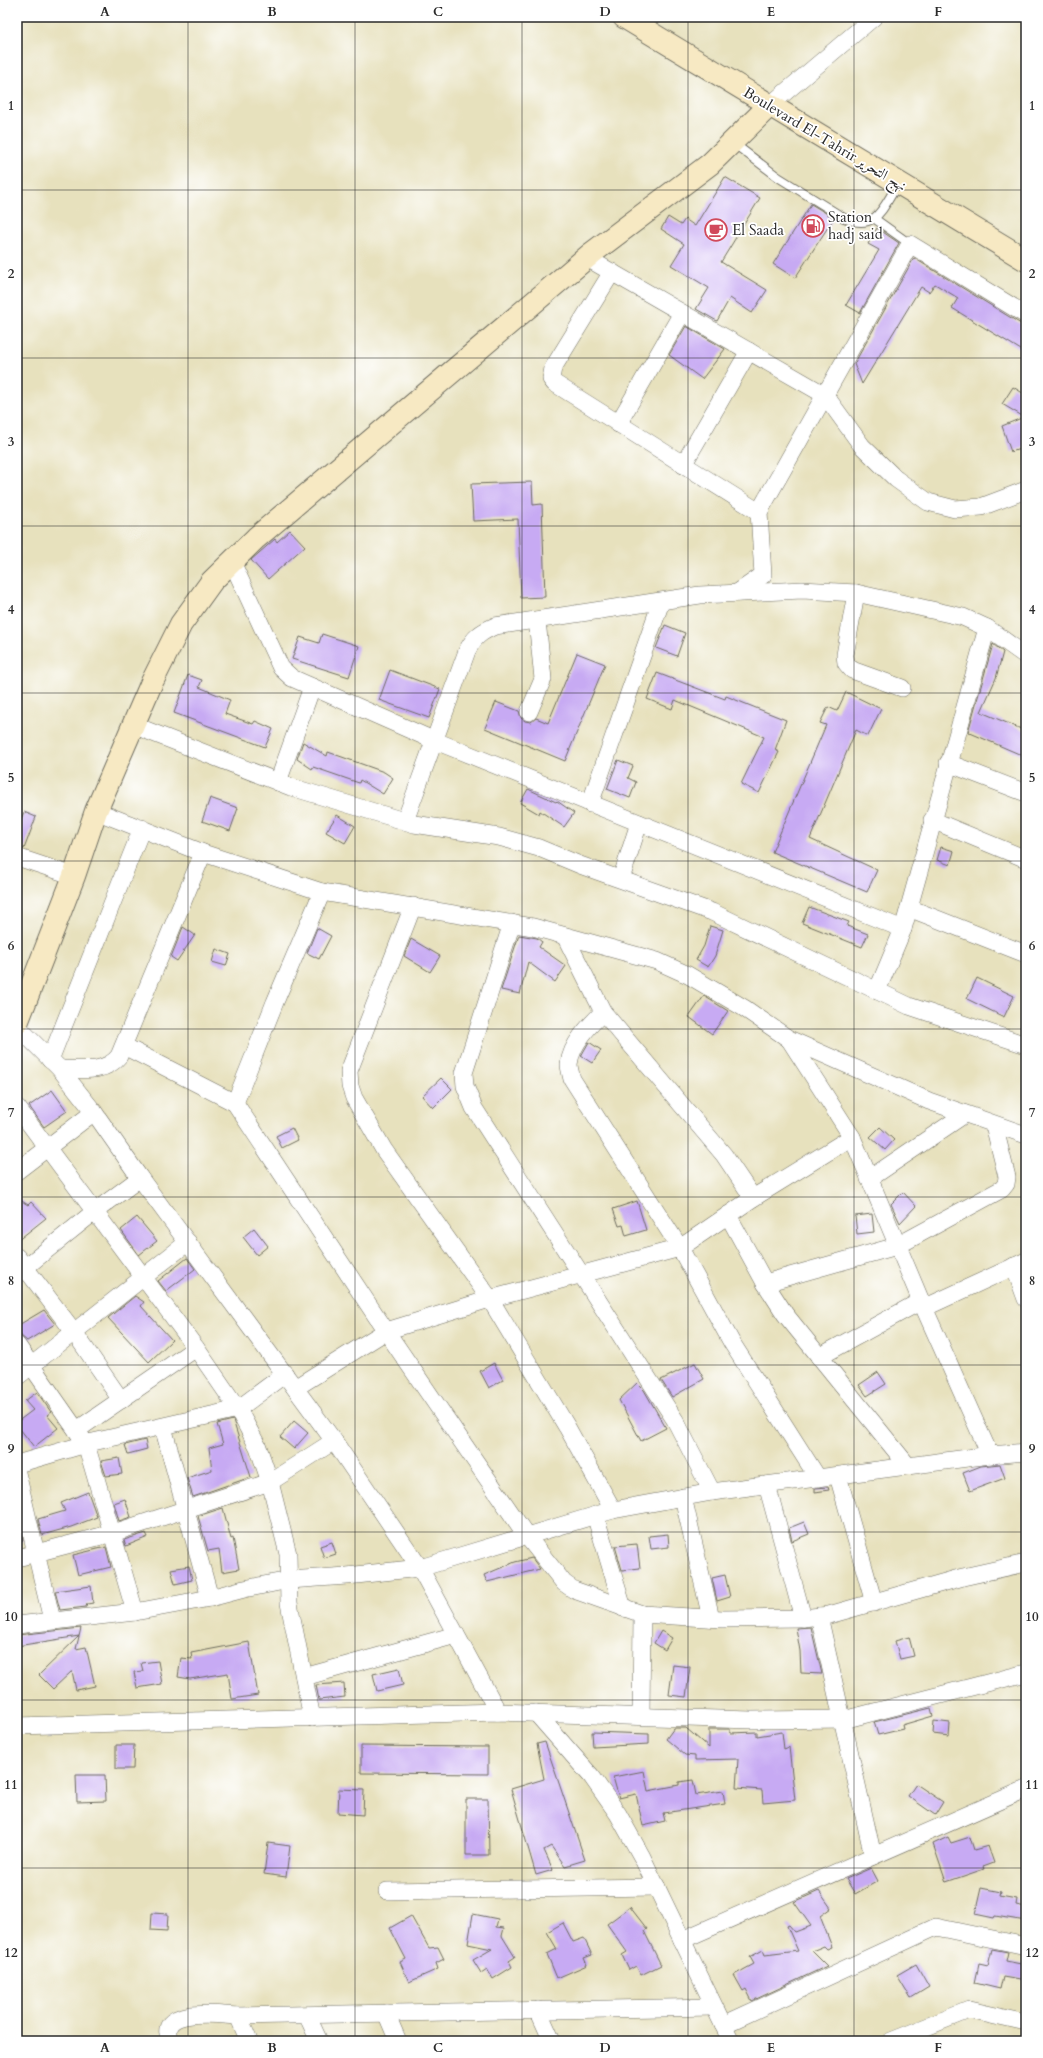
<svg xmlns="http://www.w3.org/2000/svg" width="1043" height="2058" font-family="Cardo,Amiri,serif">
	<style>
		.building { fill: #c7aaf3 }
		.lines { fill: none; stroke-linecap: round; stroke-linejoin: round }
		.lane-casing { stroke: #6d6b5e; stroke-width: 10 }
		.street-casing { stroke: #6d6b5e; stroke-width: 18 }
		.secondary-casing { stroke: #6d6b5e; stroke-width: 24 }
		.lane { stroke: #fff; stroke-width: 8 }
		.street { stroke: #fff; stroke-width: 17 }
		.secondary { stroke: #f7e9c3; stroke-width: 22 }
		.grid { fill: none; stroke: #2b2b2b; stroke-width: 1; stroke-opacity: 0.55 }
		.labels { text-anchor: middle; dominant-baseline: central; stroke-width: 3.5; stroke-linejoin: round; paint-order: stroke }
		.street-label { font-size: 15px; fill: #2b2b2b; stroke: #fff }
		.poi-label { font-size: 15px; fill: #2b2b2b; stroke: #fff; text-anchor: start }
		.neatline { fill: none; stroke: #2b2b2b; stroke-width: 1.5 }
		.grid-label { font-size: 13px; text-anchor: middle; font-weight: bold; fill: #2b2b2b }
	</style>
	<rect width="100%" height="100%" fill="#fff"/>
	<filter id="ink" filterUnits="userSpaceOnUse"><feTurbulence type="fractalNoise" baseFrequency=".025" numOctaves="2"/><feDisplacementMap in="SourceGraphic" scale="8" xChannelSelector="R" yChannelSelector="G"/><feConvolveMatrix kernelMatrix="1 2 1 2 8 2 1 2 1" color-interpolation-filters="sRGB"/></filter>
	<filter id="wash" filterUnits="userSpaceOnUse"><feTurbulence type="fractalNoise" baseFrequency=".012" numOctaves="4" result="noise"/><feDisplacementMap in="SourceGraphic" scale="16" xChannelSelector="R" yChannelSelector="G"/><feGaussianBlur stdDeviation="0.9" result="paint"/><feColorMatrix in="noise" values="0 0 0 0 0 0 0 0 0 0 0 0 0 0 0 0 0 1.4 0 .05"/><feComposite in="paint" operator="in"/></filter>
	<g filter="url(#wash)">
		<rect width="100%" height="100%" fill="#e7e1bd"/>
		<g id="blocks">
			<g class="building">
				<polygon points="725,177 760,198 721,262 767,290 752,313 730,298 717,321 696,309 709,288 671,265 684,244 661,229 668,217 681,225 685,219 695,226"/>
				<polygon points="811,204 834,218 795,278 773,264"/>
				<polygon points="877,228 899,243 860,313 846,305 879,250 868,244"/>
				<polygon points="914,258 1021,324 1026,325 1026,353 952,308 958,298 935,284 929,292 921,287 862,384 854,364"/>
				<polygon points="686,326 725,349 702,379 669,355"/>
				<polygon points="1013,387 1026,395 1026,447 1011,452 1002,426 1024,417 1002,404"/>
				<polygon points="532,482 533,505 542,504 545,597 521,598 518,519 473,521 471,484"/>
				<polygon points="290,530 305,546 268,579 251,560 275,539 277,542"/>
				<polygon points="665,625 685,633 677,656 656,648"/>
				<polygon points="322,634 359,646 349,677 292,659 300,637 319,643"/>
				<polygon points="993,644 1003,652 996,678 981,712 1026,731 1026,757 968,732"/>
				<polygon points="577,653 605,664 565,761 485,728 496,702 519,711 521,718 525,721 531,722 536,718 548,723"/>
				<polygon points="390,670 440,689 429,718 379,700"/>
				<polygon points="657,673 725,699 726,696 786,720 775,750 779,752 759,793 741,784 764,737 675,700 672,709 647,699"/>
				<polygon points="188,675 202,680 199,687 230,700 225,714 253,724 255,721 273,729 265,747 174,713"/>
				<polygon points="846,692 881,709 868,736 856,730 810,839 877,870 867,892 772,852 826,725 820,723 828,707 837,711"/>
				<polygon points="303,742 327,756 328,752 384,772 393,778 383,794 360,780 359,783 313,767 312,769 297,759"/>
				<polygon points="618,760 633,766 628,778 636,782 630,798 607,789"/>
				<polygon points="528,789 556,802 557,801 574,813 564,827 540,811 539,814 520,803"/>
				<polygon points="210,798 238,808 230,831 202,821"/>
				<polygon points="24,812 36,817 24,849 17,847 17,829"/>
				<polygon points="337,815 355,826 345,843 326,832"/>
				<polygon points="941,847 954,851 950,865 937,860"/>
				<polygon points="809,907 849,922 847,926 868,934 862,947 802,923"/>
				<polygon points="710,926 723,930 715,956 708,967 696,960 704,946"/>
				<polygon points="183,927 195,935 177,961 171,957"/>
				<polygon points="317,928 331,936 319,959 307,953"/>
				<polygon points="519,935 537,938 542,942 539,947 566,966 555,982 528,962 520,994 501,990"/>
				<polygon points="411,939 440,956 430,972 404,956"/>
				<polygon points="216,949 230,954 226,966 212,962"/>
				<polygon points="977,978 1014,996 1004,1017 967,999"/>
				<polygon points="704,996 728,1011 712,1034 689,1017"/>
				<polygon points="589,1042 601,1050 592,1063 581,1056"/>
				<polygon points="441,1078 452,1089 433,1108 422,1096"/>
				<polygon points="52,1090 67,1111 44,1127 29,1106"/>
				<polygon points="880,1127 894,1140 885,1150 870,1137"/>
				<polygon points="292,1128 298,1140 282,1148 276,1136"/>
				<polygon points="903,1192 916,1206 900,1223 891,1204"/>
				<polygon points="17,1198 28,1205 31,1202 46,1218 17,1241"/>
				<polygon points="637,1201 646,1230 626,1236 623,1225 619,1226 613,1209"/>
				<polygon points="872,1214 874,1232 857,1234 855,1216"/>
				<polygon points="137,1217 157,1241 139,1255 121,1230"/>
				<polygon points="254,1228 268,1246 257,1255 243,1237"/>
				<polygon points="187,1258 195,1269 166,1291 158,1281"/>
				<polygon points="135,1296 144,1302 141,1306 172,1340 149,1362 108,1318"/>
				<polygon points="44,1310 55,1324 27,1341 21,1336 17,1326"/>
				<polygon points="494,1363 503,1380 489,1388 480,1371"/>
				<polygon points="695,1363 704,1379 672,1397 661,1380"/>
				<polygon points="878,1372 886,1384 867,1396 859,1385"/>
				<polygon points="637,1383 644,1390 666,1428 641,1441 619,1400"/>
				<polygon points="37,1392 51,1412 47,1415 58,1428 34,1447 17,1425 17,1422 33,1410 25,1401"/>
				<polygon points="233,1420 251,1477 193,1497 187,1478 212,1470 209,1448 223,1444 217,1424"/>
				<polygon points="294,1421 308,1433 294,1449 280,1437"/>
				<polygon points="145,1440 147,1449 128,1454 125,1445"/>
				<polygon points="119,1458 122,1474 106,1476 101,1461"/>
				<polygon points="1000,1464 1005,1478 970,1491 963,1473 981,1466"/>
				<polygon points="828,1487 829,1490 815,1492 815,1488"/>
				<polygon points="88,1492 97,1517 71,1527 42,1535 38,1519 65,1511 61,1503"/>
				<polygon points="125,1499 131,1517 119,1521 114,1503"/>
				<polygon points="223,1508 231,1539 233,1538 239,1569 222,1572 219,1549 208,1551 198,1516"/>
				<polygon points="804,1522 809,1534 792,1541 789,1528"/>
				<polygon points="17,1525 19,1525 23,1541 17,1542"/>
				<polygon points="146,1533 148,1537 126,1546 124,1540"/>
				<polygon points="668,1534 669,1547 651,1549 649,1536"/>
				<polygon points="332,1542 336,1554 324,1558 320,1546"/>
				<polygon points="637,1544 640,1568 622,1570 615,1546"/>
				<polygon points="106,1547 111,1567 78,1575 73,1555"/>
				<polygon points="532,1558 540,1569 487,1582 484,1575 515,1562"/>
				<polygon points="189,1566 192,1580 175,1584 171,1569"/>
				<polygon points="725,1575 730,1597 717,1601 712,1578"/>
				<polygon points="91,1586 93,1603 87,1604 86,1607 60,1610 55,1591"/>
				<polygon points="811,1627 822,1674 801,1673 800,1651 796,1628"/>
				<polygon points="81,1628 76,1649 86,1647 95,1686 76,1690 72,1671 53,1689 39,1675 79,1636 17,1646 17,1635"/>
				<polygon points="661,1631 672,1638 665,1650 654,1643"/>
				<polygon points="909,1637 914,1656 900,1659 895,1641"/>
				<polygon points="249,1642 258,1695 232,1699 228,1673 190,1679 178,1677 181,1658 192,1659 191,1653"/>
				<polygon points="158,1661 162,1684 137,1688 134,1672 143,1671 141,1663"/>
				<polygon points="673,1665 690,1667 686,1697 669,1695"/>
				<polygon points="399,1668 403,1685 377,1691 373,1674"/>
				<polygon points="344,1683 345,1697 319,1700 316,1685"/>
				<polygon points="931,1708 933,1716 902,1725 903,1729 878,1735 874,1722"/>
				<polygon points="934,1721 950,1723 949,1736 933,1734"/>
				<polygon points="674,1728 686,1728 709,1748 709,1729 730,1729 730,1733 757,1732 757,1736 782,1732 784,1749 789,1747 795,1800 763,1803 762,1790 736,1788 738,1759 695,1760 695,1756 685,1755 666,1739"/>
				<polygon points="592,1732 649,1734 649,1744 593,1747"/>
				<polygon points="545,1742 585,1860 565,1866 551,1846 544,1850 553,1870 536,1875 511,1789 544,1779 537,1744"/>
				<polygon points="116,1745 134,1745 133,1769 116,1769"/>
				<polygon points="361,1746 488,1747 488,1774 361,1773"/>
				<polygon points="644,1771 648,1791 679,1785 679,1782 693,1780 696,1795 723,1791 725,1804 663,1813 665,1821 643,1826 636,1794 619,1798 613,1777"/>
				<polygon points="76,1775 105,1775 106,1801 77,1802"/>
				<polygon points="916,1784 943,1802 935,1815 908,1796"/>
				<polygon points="339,1789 364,1790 363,1815 338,1813"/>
				<polygon points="466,1799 488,1799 489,1855 466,1855"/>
				<polygon points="948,1837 951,1843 970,1837 974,1850 988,1846 994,1863 983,1867 984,1869 946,1882 933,1844"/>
				<polygon points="268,1843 290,1846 286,1877 264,1874"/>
				<polygon points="871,1868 878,1881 855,1894 846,1879"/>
				<polygon points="981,1888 1001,1892 1000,1896 1017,1899 1016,1905 1026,1907 1026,1921 995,1916 994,1918 975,1914"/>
				<polygon points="819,1891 831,1908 820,1916 832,1947 827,1949 824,1946 812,1951 827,1966 752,2001 746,1989 743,1991 734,1975 754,1964 750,1957 763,1950 765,1955 798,1951 787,1926 789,1925 795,1932 811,1926 794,1902"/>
				<polygon points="630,1907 647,1929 644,1931 661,1965 641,1975 636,1966 629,1970 622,1955 627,1952 607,1924"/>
				<polygon points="152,1913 168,1914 167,1931 151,1930"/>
				<polygon points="473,1914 498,1919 496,1927 504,1928 502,1936 515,1957 509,1961 512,1967 493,1979 487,1969 481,1973 473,1960 492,1949 468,1944"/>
				<polygon points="411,1916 429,1948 438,1947 444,1959 436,1963 438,1969 409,1982 400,1962 406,1959 390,1928"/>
				<polygon points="563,1923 573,1942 584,1938 592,1955 584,1958 587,1965 557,1978 547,1954 557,1949 547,1932"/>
				<polygon points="992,1949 1008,1952 1006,1961 1026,1965 1026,1980 1003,1976 1000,1989 975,1983 979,1964 988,1966"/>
				<polygon points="916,1964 929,1987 911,1998 897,1975"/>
			</g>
		</g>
	</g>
	<g filter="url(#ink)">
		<use href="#blocks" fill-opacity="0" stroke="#6d6b5e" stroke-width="1"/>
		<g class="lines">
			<g class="lane-casing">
				<g id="lane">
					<path d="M732,142L778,177L844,218C877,232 882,208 898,184"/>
					<polyline points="875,219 910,244"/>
				</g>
			</g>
			<g class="street-casing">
				<g id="street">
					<polyline points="769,106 874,17"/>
					<polyline points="587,258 825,395 862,446 896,479 928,502 955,509 981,507 1026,490"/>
					<polyline points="612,272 553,368 551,379 554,383 759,512"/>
					<polyline points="618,424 682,313"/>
					<polyline points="683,465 749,351"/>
					<polyline points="232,562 281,668 292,678 433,740 903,929"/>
					<polyline points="737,593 763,575 759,512 910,244 1026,315"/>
					<polyline points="856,593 963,617 987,628 1026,656"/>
					<polyline points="529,712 543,679 537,620"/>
					<polyline points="133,725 291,787 414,824 499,837 539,848 580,865 712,912 909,1006 1026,1045"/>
					<polyline points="948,763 1026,793"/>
					<polyline points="278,782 312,687"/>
					<polyline points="590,804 661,602"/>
					<polyline points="96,811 203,853 322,892 533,927 657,961 688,975 744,1008 789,1039 929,1101 1026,1135"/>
					<polyline points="932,820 1026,859"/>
					<path d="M405,821L467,651C474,637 481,632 495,626L700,595L802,590L856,593L845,655L846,663L852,670L902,688"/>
					<polyline points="17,857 74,876"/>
					<polyline points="621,879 639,823"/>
					<polyline points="413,906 349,1071 350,1086 354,1098 384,1150 490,1299 567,1427 613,1510"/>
					<polyline points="909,908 1026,954"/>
					<polyline points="512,923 464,1073 465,1086 474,1108 675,1420 712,1492"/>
					<polyline points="565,936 603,1012 724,1155 753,1198"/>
					<polyline points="877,991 903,929 987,628"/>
					<path d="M603,1012C590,1025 571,1044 569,1064C569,1068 571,1075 572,1079L680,1248L732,1343L818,1478"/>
					<polyline points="17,1026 60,1069 94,1112 140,1178 334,1441 420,1568 498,1712"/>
					<polyline points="789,1039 852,1137 921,1301 990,1455"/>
					<polyline points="124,1046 235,1103 386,1331 526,1535 564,1583 574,1590 642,1614 722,1619 803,1618 829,1615 963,1577 1026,1563"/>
					<polyline points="50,1060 142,828"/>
					<path d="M60,1069C81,1069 105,1074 119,1056L203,853"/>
					<polyline points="235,1103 275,1002 322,892"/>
					<polyline points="17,1107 196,1348 238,1409 258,1447 270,1482 288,1554 289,1603 312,1718"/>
					<polyline points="17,1171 94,1112"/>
					<polyline points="869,1179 965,1114"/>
					<polyline points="728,1215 765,1283 785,1314 908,1466"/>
					<polyline points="17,1257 74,1332 121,1400"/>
					<polyline points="1014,1266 1026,1299"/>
					<polyline points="17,1274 94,1212 140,1178"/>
					<polyline points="765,1283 897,1246 1002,1189 1006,1184 1007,1177 994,1125"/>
					<polyline points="924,1308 1026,1261"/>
					<polyline points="17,1345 86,1444 135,1612"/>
					<polyline points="819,1357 921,1301"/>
					<polyline points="17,1377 188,1242"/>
					<polyline points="295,1388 386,1331 490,1299 680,1248 753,1198 852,1137"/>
					<polyline points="163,1427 210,1598"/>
					<polyline points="77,1430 196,1348"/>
					<polyline points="17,1464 93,1442 238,1409 285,1374"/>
					<polyline points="17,1473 52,1620"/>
					<polyline points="838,1476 874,1603"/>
					<polyline points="767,1485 803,1618"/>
					<polyline points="683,1497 711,1618"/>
					<polyline points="595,1515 623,1608"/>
					<polyline points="17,1558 113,1533 270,1482 334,1441"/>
					<polyline points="819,1616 873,1856"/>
					<polyline points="17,1625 135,1612 210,1598 244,1589 289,1580 347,1576 420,1568 613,1510 712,1492 990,1455 1026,1452"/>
					<polyline points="304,1677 456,1635"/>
					<polyline points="536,1713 592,1777 618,1814 642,1857 731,2041"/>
					<polyline points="641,1715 642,1614"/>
					<polyline points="17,1726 498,1712 751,1720 847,1719 1026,1673"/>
					<polyline points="387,1891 657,1887"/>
					<polyline points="682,1940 1026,1789"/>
					<polyline points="538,2010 552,2041"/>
					<polyline points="386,2013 398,2041"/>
					<polyline points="307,2015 319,2041"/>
					<polyline points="238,2016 249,2041"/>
					<polyline points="723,2025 936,1927 1026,1946"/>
					<path d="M170,2041C155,2006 220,2015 238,2016L714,2007"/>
					<polyline points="891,2041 969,2010 1026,2023"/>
				</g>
			</g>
			<g class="secondary-casing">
				<g id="secondary">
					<polyline points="624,17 1026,260"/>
					<polyline points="17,1023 74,876 96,811 151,684 181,624 212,581 256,538 592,253 710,164 769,106"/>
				</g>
			</g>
			<use href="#lane" class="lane"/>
			<use href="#street" class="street"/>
			<use href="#secondary" class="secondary"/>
		</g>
	</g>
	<path class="grid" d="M188,17V2041M355,17V2041M522,17V2041M688,17V2041M854,17V2041M17,190H1026M17,358H1026M17,526H1026M17,693H1026M17,861H1026M17,1029H1026M17,1197H1026M17,1365H1026M17,1532H1026M17,1700H1026M17,1868H1026"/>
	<defs>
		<g id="fuel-ring" transform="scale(1.15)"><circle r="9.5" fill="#fff" stroke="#d1495b" stroke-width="1.5"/><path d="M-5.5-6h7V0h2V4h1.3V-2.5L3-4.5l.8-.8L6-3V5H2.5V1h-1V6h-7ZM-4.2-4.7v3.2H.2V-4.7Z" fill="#d1495b"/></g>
		<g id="cafe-ring" transform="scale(1.15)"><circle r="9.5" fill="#fff" stroke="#d1495b" stroke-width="1.5"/><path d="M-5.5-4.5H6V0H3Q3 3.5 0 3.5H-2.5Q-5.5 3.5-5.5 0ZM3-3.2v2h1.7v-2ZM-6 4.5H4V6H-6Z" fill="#d1495b"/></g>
	</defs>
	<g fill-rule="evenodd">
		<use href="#fuel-ring" x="813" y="226"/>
		<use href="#cafe-ring" x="716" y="230"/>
	</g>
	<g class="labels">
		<g class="street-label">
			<text transform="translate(825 139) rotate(31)">Boulevard El-Tahrir نهج التحرير</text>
		</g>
		<g class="poi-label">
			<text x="828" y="217">Station<tspan x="828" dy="17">hadj said</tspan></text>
			<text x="732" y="230">El Saada</text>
		</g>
	</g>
	<rect width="1043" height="2058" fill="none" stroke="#fff" stroke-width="44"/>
	<rect x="22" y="22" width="999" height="2014" class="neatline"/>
	<g class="grid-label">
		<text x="105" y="16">A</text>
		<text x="272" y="16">B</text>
		<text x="438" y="16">C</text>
		<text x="605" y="16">D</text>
		<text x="771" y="16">E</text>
		<text x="938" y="16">F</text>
		<text x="11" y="110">1</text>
		<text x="1032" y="110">1</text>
		<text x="11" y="278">2</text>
		<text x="1032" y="278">2</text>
		<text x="11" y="446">3</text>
		<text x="1032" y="446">3</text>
		<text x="11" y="614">4</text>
		<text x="1032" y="614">4</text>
		<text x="11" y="782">5</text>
		<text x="1032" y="782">5</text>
		<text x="11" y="950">6</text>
		<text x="1032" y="950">6</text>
		<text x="11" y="1117">7</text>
		<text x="1032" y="1117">7</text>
		<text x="11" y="1285">8</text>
		<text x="1032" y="1285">8</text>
		<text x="11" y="1453">9</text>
		<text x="1032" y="1453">9</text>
		<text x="11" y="1621">10</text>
		<text x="1032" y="1621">10</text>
		<text x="11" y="1789">11</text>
		<text x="1032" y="1789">11</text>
		<text x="11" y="1957">12</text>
		<text x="1032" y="1957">12</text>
		<text x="105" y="2052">A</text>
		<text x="272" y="2052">B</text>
		<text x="438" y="2052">C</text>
		<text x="605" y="2052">D</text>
		<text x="771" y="2052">E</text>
		<text x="938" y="2052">F</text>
	</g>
</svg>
